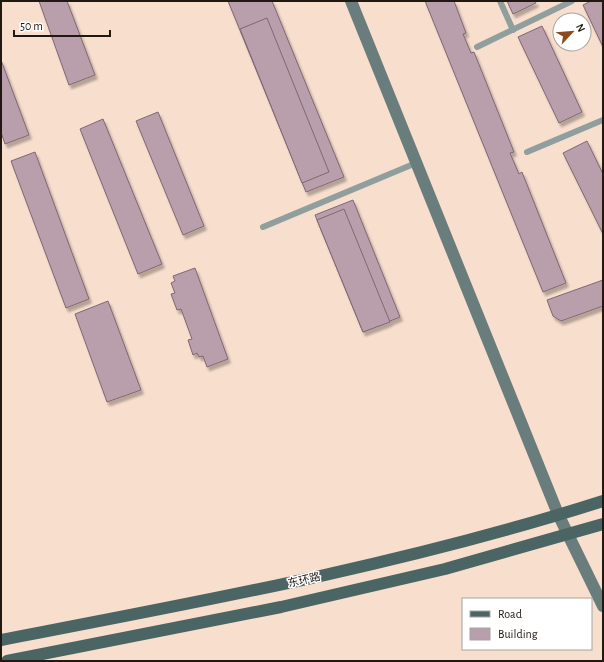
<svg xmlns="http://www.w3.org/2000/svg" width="604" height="662" font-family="'Alegreya Sans','Noto Sans SC',sans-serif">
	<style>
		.building { fill: #b99fac; stroke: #7f6773; filter: url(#shadow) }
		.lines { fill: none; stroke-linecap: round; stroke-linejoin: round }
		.lane { stroke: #909e9e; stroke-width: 6 }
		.secondary { stroke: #687d7c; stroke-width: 12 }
		.primary { stroke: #4b6564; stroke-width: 12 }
		.labels { text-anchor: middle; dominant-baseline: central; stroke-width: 3; stroke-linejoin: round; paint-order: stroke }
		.street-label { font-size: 11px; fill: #211812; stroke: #fff }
	</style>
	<defs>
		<filter id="shadow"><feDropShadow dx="2.5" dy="4" stdDeviation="1" flood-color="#0004"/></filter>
	</defs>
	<rect width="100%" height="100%" fill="#f7decd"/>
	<g class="building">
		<polygon points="39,1 67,1 95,75 69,85"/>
		<polygon points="228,1 245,1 231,7"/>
		<polygon points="228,1 272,1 344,177 306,192"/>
		<polygon points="425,1 454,1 466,33 463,34 471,53 474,52 514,152 510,153 519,174 522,172 566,283 543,292"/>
		<polygon points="507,1 535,1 536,3 513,14"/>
		<polygon points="591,1 603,1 603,47 583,5"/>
		<polygon points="267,18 329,172 302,183 240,29"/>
		<polygon points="542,26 582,112 559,123 518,37"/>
		<polygon points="1,60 29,135 5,144 1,132"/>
		<polygon points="158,112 204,226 183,235 136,121"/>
		<polygon points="103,119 162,264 138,274 80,129"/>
		<polygon points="587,141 603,174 603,234 563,153"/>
		<polygon points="35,152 89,299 66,308 11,161"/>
		<polygon points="353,200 400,317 363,332 315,215"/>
		<polygon points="344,209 390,322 363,332 317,220"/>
		<polygon points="195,268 228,359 207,367 203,356 199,357 197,353 193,355 188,340 192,339 181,309 177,310 171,294 175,293 171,283 175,281 173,276"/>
		<polygon points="603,280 603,306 561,321 553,316 547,300"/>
		<polygon points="108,301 141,390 107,402 75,314"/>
	</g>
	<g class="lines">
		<g class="lane">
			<polyline points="500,1 513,30"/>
			<polyline points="477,47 572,1"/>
			<polyline points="527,152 603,120"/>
			<polyline points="263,227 416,163"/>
		</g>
		<polyline class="secondary" points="351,1 558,514 603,606"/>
		<g class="primary">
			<path d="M1,640C204,601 406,564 603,501"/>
			<polyline points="7,661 281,607 445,569 603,524"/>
		</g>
	</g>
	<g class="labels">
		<g class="street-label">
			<text transform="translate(304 580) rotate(-13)">东环路</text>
		</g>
	</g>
	<rect width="604" height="662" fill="none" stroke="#211812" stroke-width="4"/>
	<rect x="462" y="598" width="130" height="52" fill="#ffffff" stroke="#a6a3a0"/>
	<rect x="470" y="611" width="20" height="6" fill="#4b6564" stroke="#a6a3a0"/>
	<text x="498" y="618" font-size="12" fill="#211812">Road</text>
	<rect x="470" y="628" width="20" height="12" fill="#b99fac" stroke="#a6a3a0"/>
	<text x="498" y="638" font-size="12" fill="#211812">Building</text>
	<g transform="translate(572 32) rotate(64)"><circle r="19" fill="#ffffff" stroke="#a6a3a0"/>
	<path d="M0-3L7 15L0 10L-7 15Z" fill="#8d491b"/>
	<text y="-6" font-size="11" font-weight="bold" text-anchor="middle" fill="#211812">N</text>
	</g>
	<path d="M14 30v6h96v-6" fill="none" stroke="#211812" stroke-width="2"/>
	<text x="20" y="30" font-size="12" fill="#211812" stroke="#ffffff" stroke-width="3" paint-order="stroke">50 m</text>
</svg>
